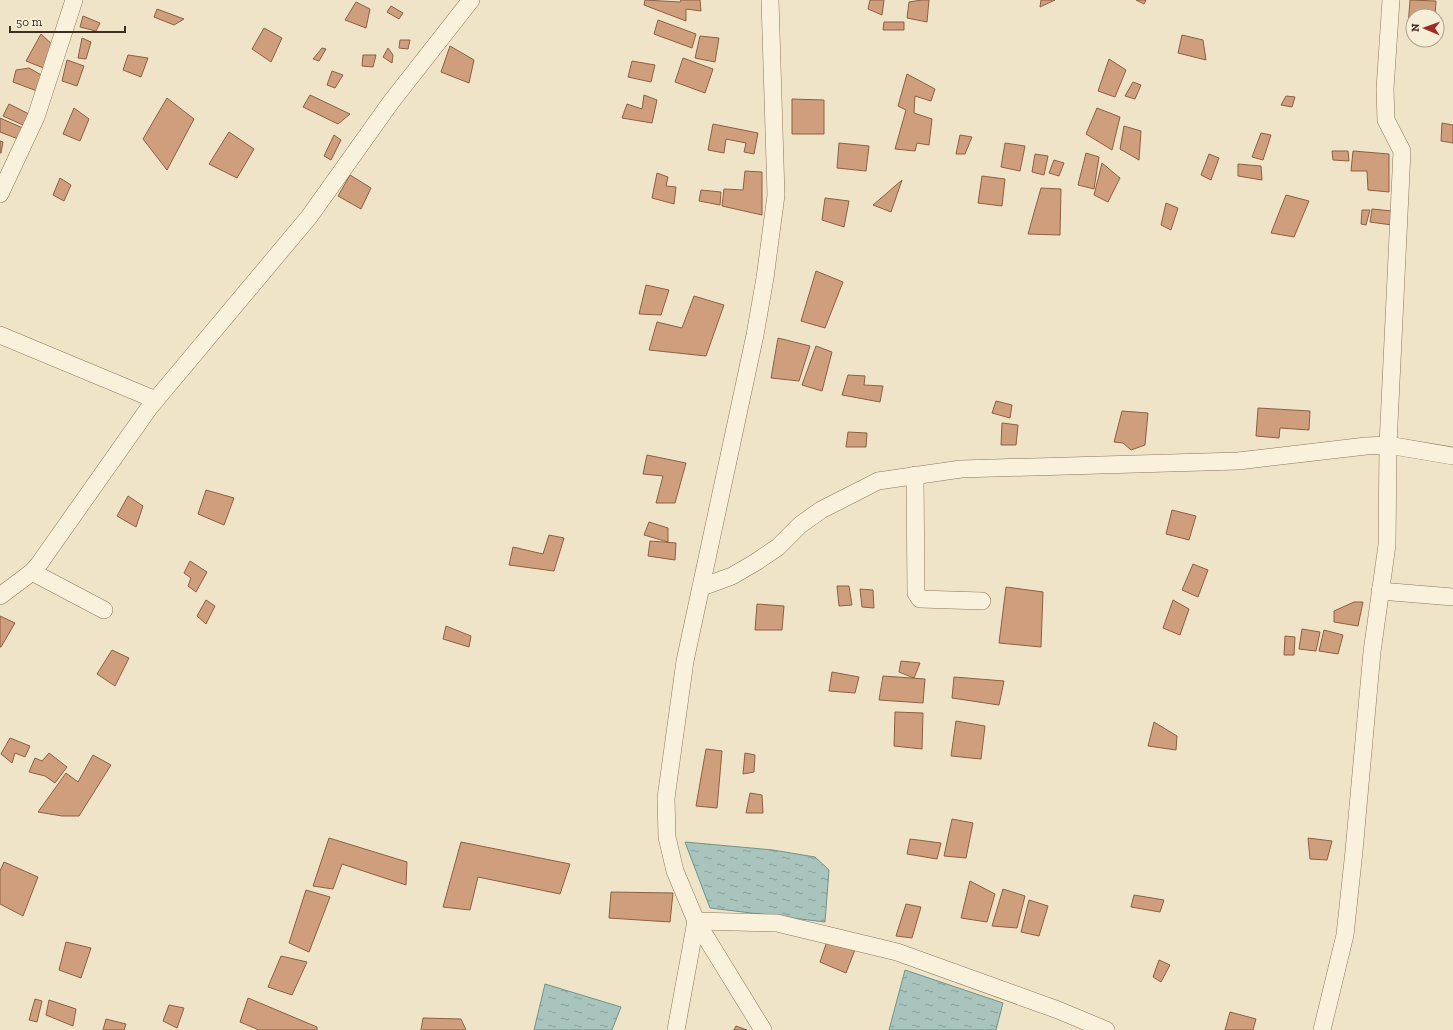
<svg xmlns="http://www.w3.org/2000/svg" width="1453" height="1030" font-family="'Zilla Slab',serif">
	<style>
		.water { fill: url(#water-ripples); stroke: #6f938a }
		.building { fill: #cf9f7d; stroke: #8d5f41 }
		.lines { fill: none; stroke-linecap: round; stroke-linejoin: round }
		.minor-casing { stroke: #8d765c; stroke-width: 18 }
		.minor { stroke: #faf1dc; stroke-width: 17 }
	</style>
	<defs>
		<pattern id="water-ripples" width="26" height="14" patternUnits="userSpaceOnUse"><rect width="26" height="14" fill="#a9c4bc"/><path d="M2 4q2-2 4 0t4 0M15 11q2-2 4 0t4 0" fill="none" stroke="#8ba098"/></pattern>
	</defs>
	<rect width="100%" height="100%" fill="#f0e4c8"/>
	<g class="water">
		<polygon points="685,842 773,850 815,857 829,870 825,922 710,908"/>
		<polygon points="905,970 1003,1003 996,1030 889,1030"/>
		<polygon points="545,984 621,1007 612,1030 534,1030"/>
	</g>
	<g class="building">
		<polygon points="645,0 680,2 681,0 700,0 701,11 686,9 686,21 644,5"/>
		<polygon points="870,0 884,0 882,15 868,9"/>
		<polygon points="922,0 929,0 927,22 907,18 909,2"/>
		<polygon points="1041,0 1055,0 1040,7"/>
		<polygon points="1136,0 1146,0 1144,4"/>
		<polygon points="1410,0 1436,1 1435,16 1413,16 1413,28 1408,27"/>
		<polygon points="356,2 370,9 366,28 345,20"/>
		<polygon points="391,6 403,13 399,19 387,12"/>
		<polygon points="157,9 184,19 174,25 154,17"/>
		<polygon points="83,16 100,23 96,31 80,27"/>
		<polygon points="658,20 696,34 692,48 654,34"/>
		<polygon points="884,22 904,22 904,30 883,30"/>
		<polygon points="264,28 282,38 271,62 252,49"/>
		<polygon points="41,34 55,47 46,69 26,61"/>
		<polygon points="1182,35 1203,40 1206,60 1178,53"/>
		<polygon points="700,36 719,38 715,62 695,58"/>
		<polygon points="82,38 91,42 86,59 78,58"/>
		<polygon points="400,40 410,40 408,49 399,48"/>
		<polygon points="450,46 474,60 469,83 441,72"/>
		<polygon points="322,48 326,49 319,61 313,59"/>
		<polygon points="388,48 393,55 392,63 383,57"/>
		<polygon points="128,55 148,58 141,77 123,70"/>
		<polygon points="363,55 376,55 373,67 362,66"/>
		<polygon points="683,58 713,69 705,93 675,82"/>
		<polygon points="1109,59 1126,70 1115,97 1098,91"/>
		<polygon points="67,60 84,66 77,86 62,81"/>
		<polygon points="632,61 655,65 651,82 628,77"/>
		<polygon points="29,68 43,76 37,91 13,82 16,70"/>
		<polygon points="332,71 343,75 335,88 327,85"/>
		<polygon points="907,74 935,89 931,101 915,96 914,113 932,119 929,145 917,143 915,151 895,149 906,110 898,106"/>
		<polygon points="1133,82 1141,85 1135,99 1125,96"/>
		<polygon points="310,95 350,114 338,124 303,107"/>
		<polygon points="644,95 657,100 652,123 622,118 627,104 642,109"/>
		<polygon points="1286,96 1295,97 1292,107 1281,105"/>
		<polygon points="167,98 194,119 167,170 143,139"/>
		<polygon points="792,99 824,100 824,134 792,134"/>
		<polygon points="9,104 29,114 23,125 3,116"/>
		<polygon points="74,108 89,119 80,141 63,134"/>
		<polygon points="1097,108 1120,117 1112,150 1086,134"/>
		<polygon points="0,118 25,129 21,140 0,132"/>
		<polygon points="1442,123 1453,125 1453,143 1441,141"/>
		<polygon points="713,124 758,133 754,154 744,152 746,143 726,139 724,153 708,150"/>
		<polygon points="1124,126 1141,131 1139,160 1120,149"/>
		<polygon points="229,132 254,149 237,178 209,164"/>
		<polygon points="1261,133 1271,135 1263,160 1252,157"/>
		<polygon points="334,135 341,140 331,160 324,156"/>
		<polygon points="960,135 972,137 965,154 956,154"/>
		<polygon points="0,141 3,142 1,153 0,153"/>
		<polygon points="839,143 869,146 866,171 837,168"/>
		<polygon points="1005,143 1025,146 1020,171 1001,167"/>
		<polygon points="1332,151 1348,151 1349,161 1333,160"/>
		<polygon points="1353,151 1389,154 1389,192 1368,190 1367,171 1351,171"/>
		<polygon points="1086,153 1099,157 1094,189 1078,185"/>
		<polygon points="1035,154 1048,156 1044,175 1032,172"/>
		<polygon points="1209,154 1219,158 1211,180 1201,175"/>
		<polygon points="1054,160 1064,163 1059,176 1049,173"/>
		<polygon points="1102,163 1120,178 1108,202 1094,195"/>
		<polygon points="1238,164 1261,166 1262,180 1238,176"/>
		<polygon points="745,171 762,172 762,215 722,206 724,189 743,190"/>
		<polygon points="657,173 668,177 666,186 676,187 674,204 652,198"/>
		<polygon points="350,175 371,188 361,209 338,196"/>
		<polygon points="982,176 1005,179 1002,206 978,203"/>
		<polygon points="60,178 71,185 64,201 53,195"/>
		<polygon points="902,180 891,212 873,205"/>
		<polygon points="1041,188 1061,189 1060,235 1028,234"/>
		<polygon points="701,190 721,192 720,205 699,201"/>
		<polygon points="1286,195 1309,201 1294,237 1271,233"/>
		<polygon points="825,198 849,201 844,227 822,220"/>
		<polygon points="1166,203 1178,208 1171,230 1161,225"/>
		<polygon points="1372,209 1392,211 1392,225 1370,222"/>
		<polygon points="1362,210 1370,210 1366,225 1361,224"/>
		<polygon points="816,271 843,282 825,328 801,321"/>
		<polygon points="646,285 669,290 661,315 639,314"/>
		<polygon points="694,296 724,305 706,356 649,350 657,322 682,328"/>
		<polygon points="778,338 810,346 799,381 771,378"/>
		<polygon points="816,346 832,352 822,391 802,385"/>
		<polygon points="848,375 865,376 864,385 883,386 880,402 842,395"/>
		<polygon points="996,401 1012,405 1010,418 992,413"/>
		<polygon points="1258,408 1310,411 1309,430 1280,428 1279,438 1256,436"/>
		<polygon points="1122,411 1148,413 1145,445 1131,450 1123,443 1114,442"/>
		<polygon points="1002,423 1018,425 1016,445 1001,445"/>
		<polygon points="848,432 867,433 866,447 846,447"/>
		<polygon points="647,455 686,463 675,503 656,503 663,476 643,474"/>
		<polygon points="206,490 234,498 224,525 198,514"/>
		<polygon points="128,496 143,506 136,527 117,516"/>
		<polygon points="1172,510 1196,516 1189,540 1166,534"/>
		<polygon points="649,522 668,528 668,542 644,535"/>
		<polygon points="549,535 564,538 554,571 509,565 513,547 543,554"/>
		<polygon points="650,541 676,543 675,560 648,556"/>
		<polygon points="190,561 207,572 196,592 188,586 191,578 184,573"/>
		<polygon points="1193,564 1208,570 1198,597 1182,590"/>
		<polygon points="837,586 849,586 852,605 839,606"/>
		<polygon points="1006,587 1043,592 1041,647 999,643"/>
		<polygon points="860,589 873,590 874,608 862,607"/>
		<polygon points="206,600 215,606 206,624 197,616"/>
		<polygon points="1173,600 1189,609 1180,635 1163,628"/>
		<polygon points="1354,602 1363,602 1358,626 1334,622 1334,611"/>
		<polygon points="757,604 784,606 782,630 755,630"/>
		<polygon points="0,616 15,623 1,647 0,647"/>
		<polygon points="446,626 471,636 469,647 443,639"/>
		<polygon points="1302,629 1320,632 1316,651 1299,649"/>
		<polygon points="1324,630 1343,635 1338,654 1319,651"/>
		<polygon points="1285,636 1295,637 1294,655 1284,655"/>
		<polygon points="112,650 129,658 115,686 97,674"/>
		<polygon points="901,661 920,663 914,678 899,672"/>
		<polygon points="832,672 859,677 855,693 829,691"/>
		<polygon points="883,676 925,679 923,703 879,700"/>
		<polygon points="954,677 1004,681 999,705 952,698"/>
		<polygon points="895,712 923,713 922,749 894,746"/>
		<polygon points="956,721 985,726 981,759 951,756"/>
		<polygon points="1154,722 1177,736 1176,750 1148,746"/>
		<polygon points="10,738 30,746 25,757 15,753 12,763 1,754"/>
		<polygon points="706,749 722,751 717,808 696,806"/>
		<polygon points="49,753 67,767 55,783 45,776 29,772 35,758 42,761"/>
		<polygon points="745,753 755,755 754,772 743,774"/>
		<polygon points="93,755 111,765 79,816 62,816 38,812 66,773 78,782"/>
		<polygon points="750,793 762,795 763,813 746,813"/>
		<polygon points="952,819 973,823 966,858 944,856"/>
		<polygon points="329,838 407,862 406,885 342,864 333,889 313,886"/>
		<polygon points="1308,838 1332,841 1327,860 1310,859"/>
		<polygon points="910,839 941,843 937,859 907,854"/>
		<polygon points="461,842 570,864 560,894 478,877 470,910 443,907"/>
		<polygon points="4,862 38,877 23,916 0,904 0,871"/>
		<polygon points="970,881 995,894 987,922 961,918"/>
		<polygon points="1003,889 1025,896 1017,928 992,926"/>
		<polygon points="306,890 330,897 309,952 289,943"/>
		<polygon points="611,892 673,893 670,922 609,918"/>
		<polygon points="1134,895 1164,900 1160,912 1131,907"/>
		<polygon points="1029,900 1048,906 1039,936 1021,932"/>
		<polygon points="906,904 921,907 912,938 896,936"/>
		<polygon points="828,938 856,947 846,973 820,962"/>
		<polygon points="66,942 91,948 81,978 59,970"/>
		<polygon points="281,956 307,962 292,995 268,987"/>
		<polygon points="1159,960 1170,965 1161,982 1153,977"/>
		<polygon points="248,998 317,1027 317,1030 259,1030 240,1022"/>
		<polygon points="35,999 42,1001 37,1022 29,1020"/>
		<polygon points="49,1000 76,1009 73,1026 46,1015"/>
		<polygon points="169,1005 184,1008 177,1028 163,1021"/>
		<polygon points="1230,1012 1256,1019 1253,1030 1225,1030"/>
		<polygon points="423,1018 461,1019 466,1030 421,1030"/>
		<polygon points="106,1019 126,1024 124,1030 103,1030"/>
		<polygon points="736,1026 747,1030 734,1030"/>
	</g>
	<g class="lines">
		<g class="minor-casing">
			<g id="minor">
				<polyline points="0,194 36,117 74,0"/>
				<polyline points="0,335 156,400"/>
				<polyline points="915,475 916,593 920,599 982,601"/>
				<polyline points="32,572 104,610"/>
				<polyline points="702,587 732,576 756,562 778,547 800,525 821,510 878,481 961,469 1238,461 1366,446 1388,445 1453,456"/>
				<polyline points="1380,591 1453,597"/>
				<polyline points="0,596 32,572 39,564 149,408 309,217 391,102 471,0"/>
				<polyline points="676,1030 696,921 777,923 897,952 1058,1010 1106,1030"/>
				<polyline points="763,1030 696,921 675,871 667,837 666,798 685,661 755,335 765,278 776,195 770,0"/>
				<polyline points="1322,1030 1345,935 1354,851 1372,652 1387,545 1388,445 1402,151 1386,120 1385,89 1391,0"/>
			</g>
		</g>
		<use href="#minor" class="minor"/>
	</g>
	<g transform="translate(1425 28) rotate(272)"><circle r="19" fill="#f7eed8" stroke="#ada18e"/>
	<path d="M0-3L7 15L0 10L-7 15Z" fill="#9e2a2b"/>
	<text y="-6" font-size="11" font-weight="bold" text-anchor="middle" fill="#3d2e20">N</text>
	</g>
	<path d="M10 26v6h115v-6" fill="none" stroke="#3d2e20" stroke-width="2"/>
	<text x="16" y="26" font-size="12" fill="#3d2e20" stroke="#f7eed8" stroke-width="3" paint-order="stroke">50 m</text>
</svg>
